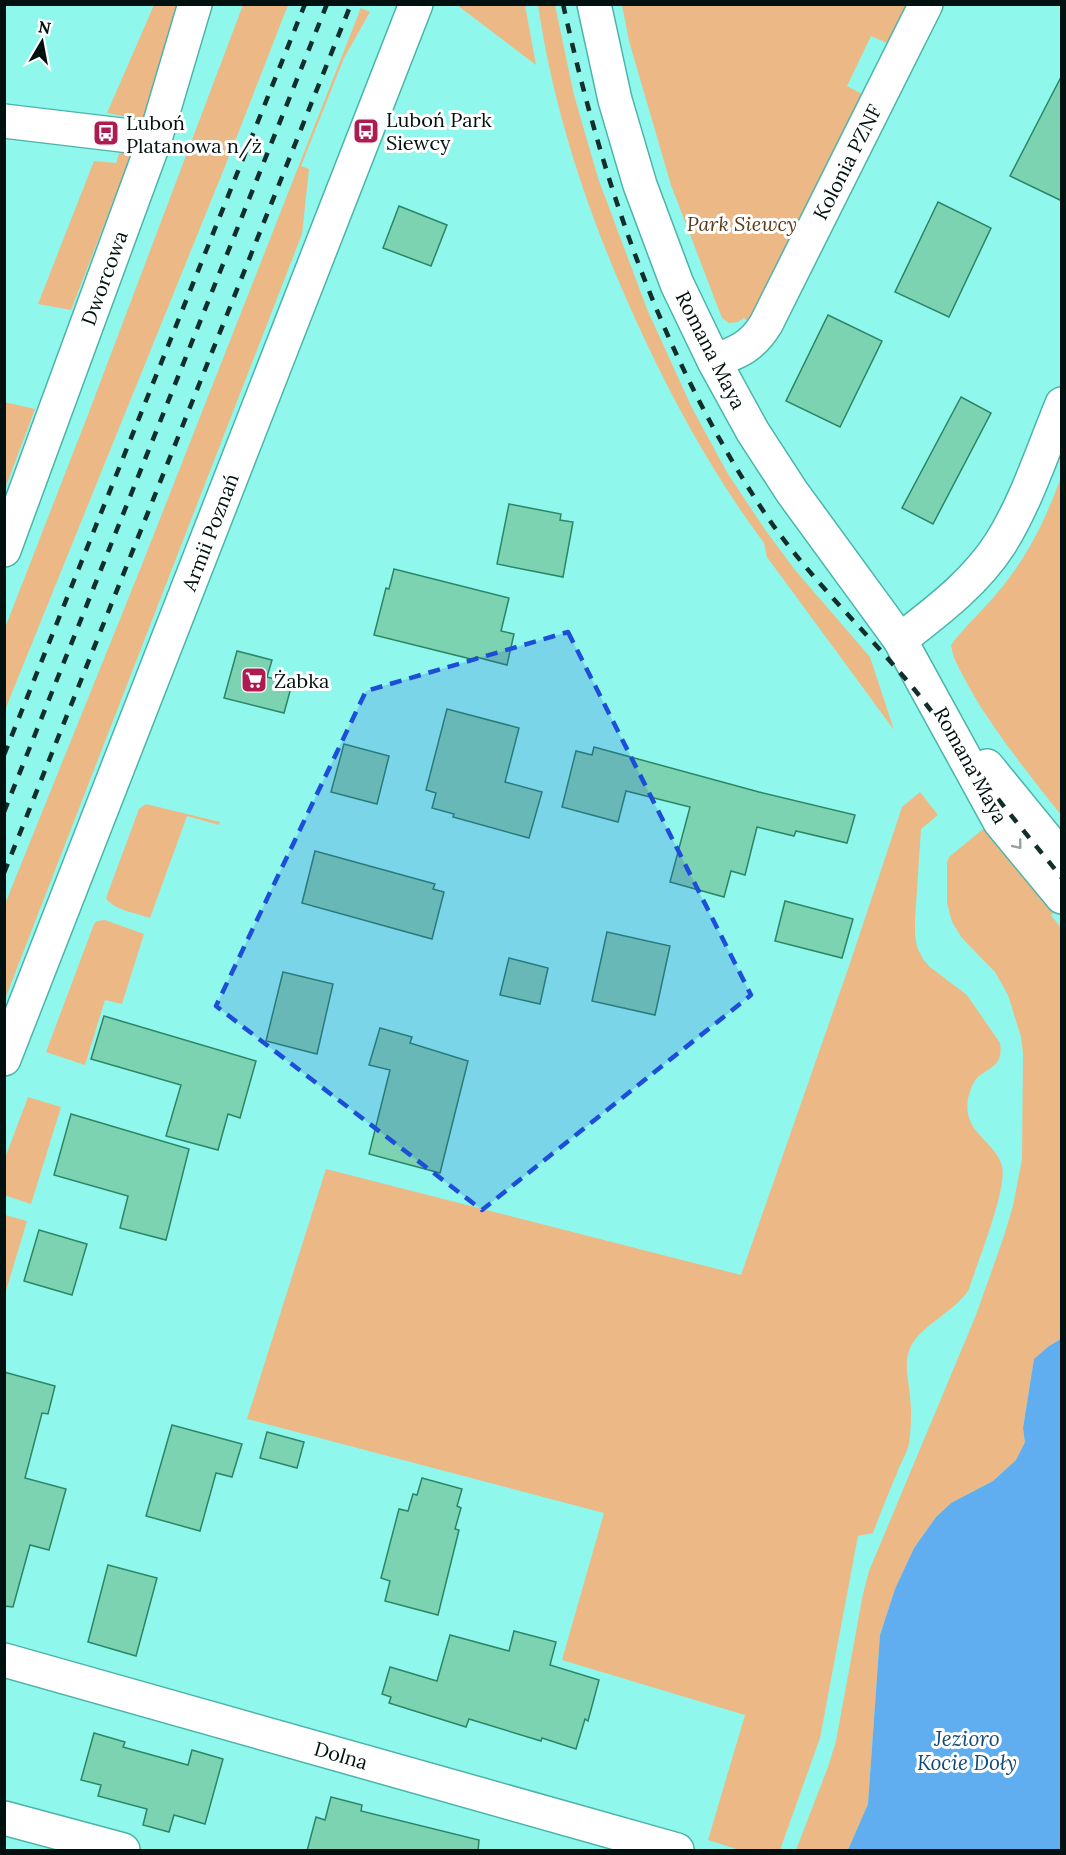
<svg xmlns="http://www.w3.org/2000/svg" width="1066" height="1855" font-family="Lora,serif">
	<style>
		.green { fill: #ecb986 }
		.water { fill: #60adf0 }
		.building { fill: #7cd3b1; stroke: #2b8667; stroke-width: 1.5 }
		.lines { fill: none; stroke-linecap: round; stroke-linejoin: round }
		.minor-casing { stroke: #4bb4aa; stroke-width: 36 }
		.major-casing { stroke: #4bb4aa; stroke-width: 36 }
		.minor { stroke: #fff; stroke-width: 33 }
		.major { stroke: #fff; stroke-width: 33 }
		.rail { stroke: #122e2b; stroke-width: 4.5; stroke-dasharray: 10 10; stroke-linecap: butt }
		.oneway { stroke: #99a09f }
		.marked { fill: #1d4ed8; fill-opacity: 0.2; stroke: #1d4ed8; stroke-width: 4.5; stroke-dasharray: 12 8; stroke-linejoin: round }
		.labels { text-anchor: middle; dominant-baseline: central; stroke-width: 6; stroke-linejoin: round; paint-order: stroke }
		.poi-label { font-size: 20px; fill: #00110f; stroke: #fff; text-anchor: start }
		.street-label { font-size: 20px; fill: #00110f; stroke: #fff }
		.park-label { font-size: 20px; font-style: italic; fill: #583b1b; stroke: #fff }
		.water-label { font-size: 21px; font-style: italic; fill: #134b77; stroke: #fff }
	</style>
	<rect width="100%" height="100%" fill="#90f7ec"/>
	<g class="green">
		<polygon points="154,5 178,5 143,120 107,113"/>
		<polygon points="243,5 288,5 230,154 5,710 5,628 89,412"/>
		<polygon points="362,5 361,8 370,12 344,58 301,166 309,169 302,234 5,999 5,904 141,567"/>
		<polygon points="457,5 525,5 536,65"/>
		<path d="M538,5H555L574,95L598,178L647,309L692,408L728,474L766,531L795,570L870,657L894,730L767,557L764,543C716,478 680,414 645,340C595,234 555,121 538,5Z"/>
		<polygon points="622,5 906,5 887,43 871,36 847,86 864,95 752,325 744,318 738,322 729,323 722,318 671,185 629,41"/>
		<polygon points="120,151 132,153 71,310 38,304 94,161 116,163"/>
		<polygon points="4,402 35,409 6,486 4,485"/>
		<path d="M1061,477L1062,815H1061C1029,774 995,733 969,687C962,673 953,660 951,645C965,626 983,610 998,592C1028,556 1045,521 1061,477Z"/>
		<path d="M920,792L938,815L921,829L915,919V934L917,947L923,959L930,967L967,995L1000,1043C1004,1066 989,1067 977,1078C973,1082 969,1093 968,1099C962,1133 996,1141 1002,1166C1008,1187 977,1264 969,1289C955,1313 917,1326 909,1351C904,1365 909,1382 910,1397C912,1412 911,1428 909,1443C908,1451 902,1460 899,1468C890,1490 881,1511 873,1533L858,1536L820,1738L780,1850H740L708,1840L745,1715L562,1660L604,1513L247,1419L326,1169L741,1275L849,966L902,807Z"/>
		<path d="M146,804L220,822L219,825L187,816L150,918C137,913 113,910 106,898L139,809Z"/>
		<polygon points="988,825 1057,910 1051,915 1061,928 1061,1339 1049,1346 1034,1360 1023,1427 1025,1442 1016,1460 993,1481 951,1503 936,1517 914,1548 895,1589 880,1635 868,1804 848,1850 796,1850 828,1767 836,1741 863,1594 869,1571 976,1315 1003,1239 1013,1206 1022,1159 1023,1054 1021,1037 1008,995 995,972 962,938 952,922 947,903 947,863 949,857"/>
		<polygon points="105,920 144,934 122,1004 105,1000 85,1065 46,1052 94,924 97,921"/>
		<polygon points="28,1097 61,1107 31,1204 4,1195 5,1158"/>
		<polygon points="5,1215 27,1221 5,1294 4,1215"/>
	</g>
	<polygon class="water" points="1061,1339 1061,1850 848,1850 868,1804 880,1635 895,1589 914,1548 936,1517 951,1503 993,1481 1016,1460 1025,1442 1023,1428 1034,1359 1049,1346"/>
	<g class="building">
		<polygon points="1062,75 1062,201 1010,176"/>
		<polygon points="938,202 991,228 949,317 895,292"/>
		<polygon points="399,206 447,225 431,266 383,248"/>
		<polygon points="828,315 882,341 840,427 786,401"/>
		<polygon points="961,397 991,413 933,524 902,508"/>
		<polygon points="509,504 561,514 560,520 573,522 563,577 497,564"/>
		<polygon points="394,569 509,598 501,631 514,634 507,665 476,657 475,660 374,635 386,588 389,589"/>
		<polygon points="237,651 272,660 267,677 292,684 284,713 224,698"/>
		<polygon points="447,709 519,728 505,782 542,792 529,838 453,817 454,814 432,808 436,793 426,790"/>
		<polygon points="344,744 389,756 377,804 331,792"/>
		<polygon points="594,747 759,792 855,815 847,843 796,831 794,836 757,827 745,875 731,871 724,897 670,882 690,807 626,791 618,822 562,807 576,751 592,755"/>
		<polygon points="315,851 435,884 433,889 444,892 432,939 302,903"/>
		<polygon points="785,901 853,919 842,958 775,941"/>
		<polygon points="607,932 670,946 655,1015 592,1001"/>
		<polygon points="509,958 548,968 540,1004 500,995"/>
		<polygon points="283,972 333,984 317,1054 266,1041"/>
		<polygon points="104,1016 256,1061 240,1118 228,1114 218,1150 166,1136 181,1085 91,1059"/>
		<polygon points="380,1028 412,1037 410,1043 468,1061 440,1173 369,1154 390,1070 369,1065"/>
		<polygon points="71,1114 189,1149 166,1240 120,1228 128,1196 54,1175"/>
		<polygon points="39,1230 87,1244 72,1295 24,1281"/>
		<polygon points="4,1372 55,1386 48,1414 42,1413 25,1478 66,1489 49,1550 30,1545 13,1607 4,1606"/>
		<polygon points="172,1425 242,1444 232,1477 216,1473 200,1531 146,1516"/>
		<polygon points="267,1432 304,1442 297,1468 260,1458"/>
		<polygon points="422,1478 462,1489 457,1506 461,1508 455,1529 459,1530 438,1615 385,1601 390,1581 381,1578 399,1509 408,1511 413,1494 417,1495"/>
		<polygon points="108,1565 157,1578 136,1656 88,1642"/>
		<polygon points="514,1631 556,1642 550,1665 599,1680 588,1721 585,1719 576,1749 542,1738 541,1741 469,1719 466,1727 389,1703 391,1697 382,1694 390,1667 437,1681 450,1635 509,1651"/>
		<polygon points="94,1733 125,1742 123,1747 188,1765 192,1750 223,1759 205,1824 174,1815 169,1832 143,1825 147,1809 98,1796 101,1785 81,1780"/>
		<polygon points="331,1797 362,1805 361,1811 479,1840 478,1851 307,1851 316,1817 325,1820"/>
	</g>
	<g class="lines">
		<g class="minor-casing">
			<g id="minor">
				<polyline points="594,4 615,100 640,185 677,284 714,361 753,432 792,492 900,640 1000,822 1062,897"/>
				<polyline points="4,121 155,139"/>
				<path d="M714,361C738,352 752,347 766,324L926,4"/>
				<polyline points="4,550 155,139 195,4"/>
				<path d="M900,640C936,612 975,583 1000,544C1026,503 1043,450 1062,404"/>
				<polyline points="987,766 1062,858"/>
				<polyline points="4,1660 677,1850"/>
				<polyline points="4,1818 123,1850"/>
			</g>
		</g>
		<g class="major-casing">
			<polyline id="major" points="4,1059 416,4"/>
		</g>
		<use href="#minor" class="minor"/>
		<use href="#major" class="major"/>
		<g class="rail">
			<path d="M563,4C603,185 661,356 764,512C804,572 857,622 903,676C930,707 953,741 978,773C1005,809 1034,843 1062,878"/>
			<polyline points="4,755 305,4"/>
			<polyline points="4,812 327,4"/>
			<polyline points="4,873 351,4"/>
		</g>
	</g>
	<defs><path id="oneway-chevron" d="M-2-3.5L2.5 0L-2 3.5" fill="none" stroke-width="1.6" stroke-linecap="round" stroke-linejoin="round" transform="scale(1.5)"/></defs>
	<use class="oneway" href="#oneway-chevron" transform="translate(1018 845) rotate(51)"/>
	<path class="marked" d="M568,632L751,995L482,1210L216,1006L366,691Z"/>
	<defs>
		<g id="bus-square" transform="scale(1.35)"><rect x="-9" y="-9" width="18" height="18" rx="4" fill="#ad1c50" stroke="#fff"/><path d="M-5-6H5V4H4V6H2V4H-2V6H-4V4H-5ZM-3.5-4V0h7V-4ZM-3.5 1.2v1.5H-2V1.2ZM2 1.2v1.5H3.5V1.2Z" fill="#fff"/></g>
		<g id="supermarket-square" transform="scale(1.35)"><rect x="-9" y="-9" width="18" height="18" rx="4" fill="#ad1c50" stroke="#fff"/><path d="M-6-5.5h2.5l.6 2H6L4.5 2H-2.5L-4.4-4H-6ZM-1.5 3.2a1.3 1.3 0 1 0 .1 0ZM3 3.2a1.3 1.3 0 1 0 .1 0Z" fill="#fff"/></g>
	</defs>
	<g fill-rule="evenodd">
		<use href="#bus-square" x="366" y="131"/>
		<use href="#bus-square" x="106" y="133"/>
		<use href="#supermarket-square" x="254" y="680"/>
	</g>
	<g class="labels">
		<g class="poi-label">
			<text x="386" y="119">Luboń Park<tspan x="386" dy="23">Siewcy</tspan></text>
			<text x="126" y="122">Luboń<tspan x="126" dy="23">Platanowa n/ż</tspan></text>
			<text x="274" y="680">Żabka</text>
		</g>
		<g class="street-label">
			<text transform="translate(847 162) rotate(-63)">Kolonia PZNF</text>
			<text transform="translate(104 278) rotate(-70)">Dworcowa</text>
			<text transform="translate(711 350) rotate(63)">Romana Maya</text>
			<text transform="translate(210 532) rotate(-69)">Armii Poznań</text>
			<text transform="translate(971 765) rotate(61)">Romana Maya</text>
			<text transform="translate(341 1755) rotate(16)">Dolna</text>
		</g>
		<g class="park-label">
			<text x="742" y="223">Park Siewcy</text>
		</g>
		<g class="water-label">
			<text x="967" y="1738">Jezioro<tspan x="967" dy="24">Kocie Doły</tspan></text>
		</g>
	</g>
	<rect width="1066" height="1855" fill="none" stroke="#00110f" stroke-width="12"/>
	<g transform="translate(42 42) rotate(10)" stroke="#ffffff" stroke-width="4.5" paint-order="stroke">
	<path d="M0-4.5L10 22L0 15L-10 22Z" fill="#00110f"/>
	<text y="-9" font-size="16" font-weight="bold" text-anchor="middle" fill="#00110f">N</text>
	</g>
</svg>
